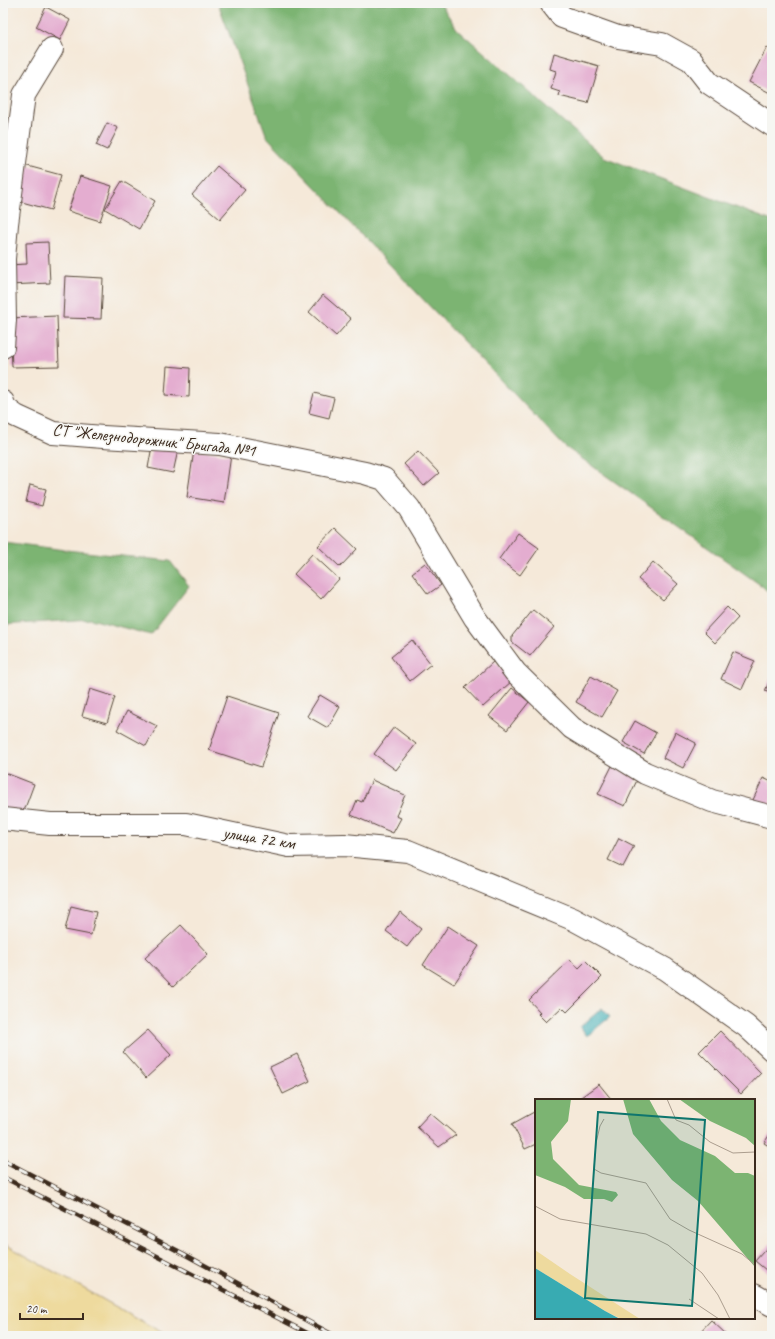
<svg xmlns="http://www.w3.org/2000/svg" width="775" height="1339" font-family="Caveat,sans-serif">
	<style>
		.forest { fill: #7cb472; stroke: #5c6f48 }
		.sand { fill: #eeda9e; stroke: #94825e }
		.water { fill: #38abb2; stroke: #3a6a68 }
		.building { fill: #e4add0 }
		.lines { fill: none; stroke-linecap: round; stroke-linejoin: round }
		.minor-casing { stroke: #57473a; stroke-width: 24 }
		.minor { stroke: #fff; stroke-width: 22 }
		.rail-casing { stroke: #3b2a1e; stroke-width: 4.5 }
		.rail { stroke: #f6f6f2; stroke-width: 3; stroke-dasharray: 9; stroke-linecap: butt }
		.labels { text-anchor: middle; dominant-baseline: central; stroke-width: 3; stroke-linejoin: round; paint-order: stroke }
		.street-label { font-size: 17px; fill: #3b2a1e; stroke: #f6f6f2 }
		.inset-road { fill: none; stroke: #ab9d8e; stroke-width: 1 }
		.view { fill: #0f766e; fill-opacity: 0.15; stroke: #0f766e; stroke-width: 2 }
		.inset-edge { fill: none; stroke: #3b2a1e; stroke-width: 2 }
	</style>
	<rect width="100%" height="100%" fill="#f6f6f2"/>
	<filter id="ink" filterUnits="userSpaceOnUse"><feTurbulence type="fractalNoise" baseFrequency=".025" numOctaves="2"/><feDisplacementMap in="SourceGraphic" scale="8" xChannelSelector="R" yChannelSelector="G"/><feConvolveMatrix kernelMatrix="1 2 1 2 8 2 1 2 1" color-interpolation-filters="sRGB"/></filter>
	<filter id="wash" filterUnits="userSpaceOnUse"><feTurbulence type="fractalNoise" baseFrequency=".012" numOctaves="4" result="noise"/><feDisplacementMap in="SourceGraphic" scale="16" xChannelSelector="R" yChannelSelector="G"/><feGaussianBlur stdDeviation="0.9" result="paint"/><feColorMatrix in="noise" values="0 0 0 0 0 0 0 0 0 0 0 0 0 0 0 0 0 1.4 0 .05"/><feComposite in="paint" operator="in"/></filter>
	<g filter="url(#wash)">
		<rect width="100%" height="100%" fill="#f5e9d9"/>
		<g class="forest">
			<polygon points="218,3 440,3 457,29 604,157 772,221 772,596 762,586 564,446 267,137"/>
			<polygon points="3,542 66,550 170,561 189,586 151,635 91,619 3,625"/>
		</g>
		<polygon class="sand" points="3,1243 168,1336 3,1336"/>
		<polygon class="water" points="602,1008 610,1017 587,1036 580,1027"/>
		<g id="blocks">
			<g class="building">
				<polygon points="46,7 70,20 60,40 36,27"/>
				<polygon points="767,47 772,50 772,94 749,82"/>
				<polygon points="554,53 599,66 588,103 559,96 560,92 551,89 556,71 550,69"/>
				<polygon points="107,123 118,128 107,150 96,145"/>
				<polygon points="20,164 61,175 51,210 11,199"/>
				<polygon points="217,166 245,190 220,219 192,195"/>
				<polygon points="80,176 112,186 100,221 68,211"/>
				<polygon points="122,181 155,201 139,229 105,209"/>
				<polygon points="48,242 50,283 9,285 8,265 27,264 26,243"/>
				<polygon points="65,276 103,278 101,319 63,318"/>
				<polygon points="323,295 351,319 336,336 309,312"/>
				<polygon points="57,316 59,366 12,367 10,318"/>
				<polygon points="167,366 190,368 189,397 165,395"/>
				<polygon points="314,393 334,398 329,418 309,413"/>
				<polygon points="152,446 178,450 173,473 148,468"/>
				<polygon points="194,450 231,455 224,503 187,497"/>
				<polygon points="418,451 439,473 424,486 404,464"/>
				<polygon points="30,485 46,489 42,506 26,502"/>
				<polygon points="335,528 357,549 340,567 318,546"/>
				<polygon points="518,533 539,548 520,575 499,559"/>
				<polygon points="312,554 339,579 321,599 294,574"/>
				<polygon points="653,562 678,584 663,600 638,579"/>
				<polygon points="425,563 441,585 428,594 412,573"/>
				<polygon points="727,607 738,618 715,643 704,632"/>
				<polygon points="533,610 554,627 530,656 512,642 512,636"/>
				<polygon points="412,640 431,664 410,681 391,657"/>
				<polygon points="733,652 755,661 742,689 721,679"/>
				<polygon points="494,661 512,681 483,707 465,688"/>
				<polygon points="772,675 772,694 765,691"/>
				<polygon points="591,676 617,691 602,717 576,702"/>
				<polygon points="512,688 529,702 507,730 489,716"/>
				<polygon points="90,689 115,697 107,723 82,716"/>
				<polygon points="320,695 340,707 328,728 307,716"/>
				<polygon points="227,696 279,713 261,767 209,750"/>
				<polygon points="127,711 157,726 146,746 117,730"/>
				<polygon points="635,721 656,733 644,754 623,742"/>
				<polygon points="394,727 416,744 396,770 374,754"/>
				<polygon points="675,732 696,743 683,768 663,758"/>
				<polygon points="612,766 638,778 625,806 598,794"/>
				<polygon points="3,772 34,784 21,819 3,812"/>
				<polygon points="763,778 772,782 771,808 753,800"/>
				<polygon points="372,780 405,795 396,816 401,818 393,833 351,815 357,800 362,802"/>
				<polygon points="619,838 634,846 623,867 608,860"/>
				<polygon points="71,906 96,912 91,935 65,930"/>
				<polygon points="400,912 421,929 407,947 386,931"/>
				<polygon points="181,925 208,954 173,987 145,958"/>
				<polygon points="448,926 479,946 454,984 423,965"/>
				<polygon points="570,960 579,968 586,961 602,977 567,1012 562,1007 546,1022 538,1014 540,1012 529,1000"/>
				<polygon points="148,1030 171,1055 146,1078 123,1052"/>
				<polygon points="720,1031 761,1073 741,1094 699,1052"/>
				<polygon points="297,1054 310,1081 283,1094 270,1067"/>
				<polygon points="599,1084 612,1100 577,1100"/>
				<polygon points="534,1112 536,1115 536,1144 525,1149 512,1124"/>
				<polygon points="430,1113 456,1135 439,1147 417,1127"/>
				<polygon points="772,1131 772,1148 764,1143"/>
				<polygon points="772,1242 772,1275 755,1261"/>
				<polygon points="711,1320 728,1336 696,1336"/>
			</g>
		</g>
	</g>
	<g filter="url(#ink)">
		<use href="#blocks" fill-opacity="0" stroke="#57473a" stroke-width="1"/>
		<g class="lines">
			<g class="minor-casing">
				<g id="minor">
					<polyline points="551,3 562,17 618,37 662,44 691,60 709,83 772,125"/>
					<polyline points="3,347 5,320 4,259 7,224 24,95 52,49"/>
					<polyline points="3,402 5,408 16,416 53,433 103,437 220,444 365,473 384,479 409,508 475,618 515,672 572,728 645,773 712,801 772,817"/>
					<polyline points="3,819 50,824 186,824 289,846 344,845 408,851 573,919 665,969 746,1026 772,1050"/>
					<polyline points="754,1295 772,1305"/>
				</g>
			</g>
			<use href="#minor" class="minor"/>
			<g class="rail-casing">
				<g id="rail">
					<polyline points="3,1160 184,1254 335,1336"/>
					<polyline points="3,1177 313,1336"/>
				</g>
			</g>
			<use href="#rail" class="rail"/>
		</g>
	</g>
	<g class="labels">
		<g class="street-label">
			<text transform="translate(154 440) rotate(6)">СТ "Железнодорожник" Бригада №1</text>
			<text transform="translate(259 838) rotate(9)">улица 72 км</text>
		</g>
	</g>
	<g transform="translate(535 1099)">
		<rect width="220" height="220" fill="#f5e9d9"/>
		<path d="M0,0H36L33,22L16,43L18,60L44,86L81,93L83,96L77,103L69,100H49L30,88L0,76ZM88,0H114L126,22L145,41L180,57L200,74H213L220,77V168L163,102L137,81L98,35ZM144,0H220V47L211,39L175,22Z" fill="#7cb472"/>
		<path d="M0,151L35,175L105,220H86L70,212L0,169Z" fill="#eeda9e"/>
		<path d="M0,169L70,212L85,220H0Z" fill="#38abb2"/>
		<path class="inset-road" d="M132,0L141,21L154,26L175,43L198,54L220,53M69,20L65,27L61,44L59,70L66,74L111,84L135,120L154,131L207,155L220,166M0,107L25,120L111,135L133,146L167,174L183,196L195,220M154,200L184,220"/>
		<path class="view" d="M63,13L170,21L157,207L50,199Z"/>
		<rect width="220" height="220" class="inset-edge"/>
	</g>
	<rect width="775" height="1339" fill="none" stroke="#f6f6f2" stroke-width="16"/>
	<path d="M20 1313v6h63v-6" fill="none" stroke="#3b2a1e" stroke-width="2"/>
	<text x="26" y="1313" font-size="12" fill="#3b2a1e" stroke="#f6f6f2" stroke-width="3" paint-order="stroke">20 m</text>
</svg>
